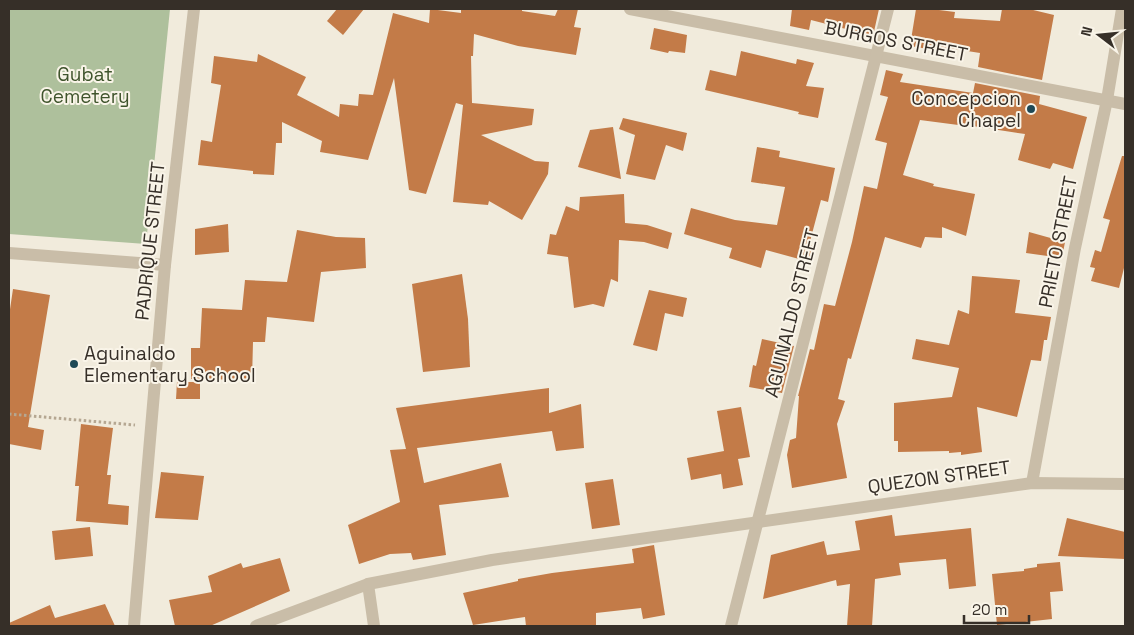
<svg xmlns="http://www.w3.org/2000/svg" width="1134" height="635" font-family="'Space Grotesk',sans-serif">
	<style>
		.green { fill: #aec09c }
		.building { fill: #c37b48 }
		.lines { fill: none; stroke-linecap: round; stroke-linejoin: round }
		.path { stroke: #b5a792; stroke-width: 3; stroke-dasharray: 2.5 2.5; stroke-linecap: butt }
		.minor { stroke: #c9bda8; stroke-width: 12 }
		.poi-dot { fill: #1f4956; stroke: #f9f4e8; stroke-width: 2 }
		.labels { text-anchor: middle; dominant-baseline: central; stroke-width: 4; stroke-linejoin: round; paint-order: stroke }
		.street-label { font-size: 19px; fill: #362f28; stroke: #f9f4e8 }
		.park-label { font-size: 19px; fill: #3f542c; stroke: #f9f4e8 }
		.poi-label { font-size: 19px; fill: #362f28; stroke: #f9f4e8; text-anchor: end }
	</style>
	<rect width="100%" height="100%" fill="#f1ebdc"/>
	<polygon class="green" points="9,9 170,9 146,244 9,234"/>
	<g class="building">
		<polygon points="337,9 364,9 343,35 327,21"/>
		<polygon points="430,9 461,13 461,9 522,9 522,11 555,16 558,9 578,9 574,27 581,28 576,55 518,46 474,34 473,56 471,56 472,103 534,109 532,125 481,135 535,161 549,162 548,174 522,220 489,201 488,205 453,202 463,105 456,103 426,194 409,190 394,78 368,160 320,152 322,141 282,122 282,143 276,143 274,175 253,174 253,171 198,165 201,140 212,142 221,85 211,83 214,56 257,62 258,54 306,77 297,95 339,117 340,104 358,106 359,94 373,95 393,13 429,23"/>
		<polygon points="792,9 879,9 873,36 811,20 809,30 790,26"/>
		<polygon points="916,9 931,9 955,12 954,18 1000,21 1002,9 1029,9 1054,15 1042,80 978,67 980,53 929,45 928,49 910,46"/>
		<polygon points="654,28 687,35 685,53 669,51 668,53 650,49"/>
		<polygon points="741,51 796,64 797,59 814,63 806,86 824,88 818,118 798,114 799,112 705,90 710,70 736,76"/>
		<polygon points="886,70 903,74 900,82 973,93 975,83 1040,96 1039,104 1087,117 1073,169 1053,163 1050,169 1018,160 1025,134 966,125 966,126 920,120 903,175 934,184 933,186 975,194 966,236 942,227 942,238 925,237 921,248 885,237 851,359 848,358 838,399 845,401 837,424 847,478 792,488 787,455 790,440 796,438 799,396 798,396 810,349 814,350 824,304 835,306 852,242 864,186 877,189 887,143 875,140 888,97 880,95"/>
		<polygon points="623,118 687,133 683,151 666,145 655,180 626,174 635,135 619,129"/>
		<polygon points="613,127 621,179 578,167 590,130"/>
		<polygon points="757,147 780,151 779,157 835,168 828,202 821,200 809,245 814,246 810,262 766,250 761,268 729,258 732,248 684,234 691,208 735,220 777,225 785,187 751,182"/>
		<polygon points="1122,156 1125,156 1125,264 1119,288 1091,281 1095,268 1090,267 1095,250 1101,252 1110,220 1103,218"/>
		<polygon points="624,194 625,223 647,225 672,233 668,249 644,242 619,240 618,282 611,279 604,307 593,304 574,308 568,257 547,254 550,234 556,235 566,206 579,211 580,197"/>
		<polygon points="228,224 229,252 195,255 195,229"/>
		<polygon points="297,230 336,237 365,238 366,268 321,272 314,322 267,317 265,342 253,342 252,380 191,379 191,348 200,348 202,308 242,310 245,280 287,282"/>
		<polygon points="1029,232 1065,242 1062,258 1026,253"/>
		<polygon points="462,274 468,319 470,367 423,372 412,284"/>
		<polygon points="972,276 1020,280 1015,313 1051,317 1047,340 1044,340 1041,361 1031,360 1017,417 977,407 982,452 961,455 961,452 949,453 949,451 898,452 898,441 894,441 894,403 952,397 959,368 912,359 916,339 949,345 958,310 969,314"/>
		<polygon points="13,289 50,295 28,427 44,430 41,450 9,444 9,316"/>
		<polygon points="649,290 687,298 683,317 665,313 657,351 633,345"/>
		<polygon points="762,339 794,346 782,393 749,387 753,365 756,366"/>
		<polygon points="177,382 200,382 200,399 176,399"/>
		<polygon points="549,388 549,413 581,404 584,448 556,451 552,431 417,448 424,483 501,463 509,497 439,505 446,555 413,560 411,553 390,554 359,564 348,525 400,502 390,450 406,449 396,408"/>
		<polygon points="741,407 750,457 738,459 743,485 723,489 721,474 691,480 687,458 724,451 717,411"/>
		<polygon points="81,424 113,428 107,475 111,475 108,504 129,506 128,525 76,521 79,486 75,486"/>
		<polygon points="161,472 204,476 198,520 155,518"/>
		<polygon points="613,479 620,525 592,529 585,483"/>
		<polygon points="892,515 895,536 971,528 976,586 949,589 946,559 899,563 901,575 875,579 872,626 847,626 850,584 837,586 836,580 763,599 771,555 824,541 827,555 860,550 855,521"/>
		<polygon points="1067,518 1125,532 1125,559 1058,556"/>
		<polygon points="90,527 93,556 55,560 52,531"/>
		<polygon points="654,545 665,615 643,619 641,608 596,613 596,626 526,626 525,617 473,625 463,593 518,581 518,579 552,573 634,563 632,549"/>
		<polygon points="280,558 290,591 210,626 175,626 169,600 212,592 208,576 241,563 243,568"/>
		<polygon points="1060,562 1063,591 1050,592 1052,619 997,625 992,574 1024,571 1024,569 1037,567 1037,564"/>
		<polygon points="105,604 115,626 9,626 9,623 50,605 55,618"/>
	</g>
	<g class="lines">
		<polyline class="path" points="9,414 135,425"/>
		<g class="minor">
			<polyline points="630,9 1125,104"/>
			<polyline points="9,253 165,265"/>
			<polyline points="1032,483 1075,248 1107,100 1122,9"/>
			<polyline points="368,584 374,626"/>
			<polyline points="134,626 165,265 194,9"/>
			<polyline points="256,626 368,584 492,560 1032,483 1125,484"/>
			<polyline points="731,626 888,9"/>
		</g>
	</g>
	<g class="poi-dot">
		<circle cx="1031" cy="109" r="5"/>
		<circle cx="74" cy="364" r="5"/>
	</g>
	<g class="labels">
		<g class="street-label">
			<text transform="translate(896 41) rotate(11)">BURGOS STREET</text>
			<text transform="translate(150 241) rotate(-84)">PADRIQUE STREET</text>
			<text transform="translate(1058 242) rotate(-79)">PRIETO STREET</text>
			<text transform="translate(792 313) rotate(-76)">AGUINALDO STREET</text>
			<text transform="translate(939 477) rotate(-8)">QUEZON STREET</text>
		</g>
		<g class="park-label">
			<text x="85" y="74">Gubat<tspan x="85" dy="22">Cemetery</tspan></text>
		</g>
		<g class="poi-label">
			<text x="1021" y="98">Concepcion<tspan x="1021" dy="22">Chapel</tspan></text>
			<text x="84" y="353" text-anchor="start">Aguinaldo<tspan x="84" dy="22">Elementary School</tspan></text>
		</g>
	</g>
	<rect width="1134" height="635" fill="none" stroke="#362f28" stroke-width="20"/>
	<g transform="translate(1099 35) rotate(286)" stroke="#f9f4e8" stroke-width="4" paint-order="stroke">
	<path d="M0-4L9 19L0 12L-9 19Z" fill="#362f28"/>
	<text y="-8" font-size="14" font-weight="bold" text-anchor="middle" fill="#362f28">N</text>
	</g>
	<path d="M964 615v8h65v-8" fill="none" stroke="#362f28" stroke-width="2.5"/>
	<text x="972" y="615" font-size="15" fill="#362f28" stroke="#f9f4e8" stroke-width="4" paint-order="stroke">20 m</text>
</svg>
